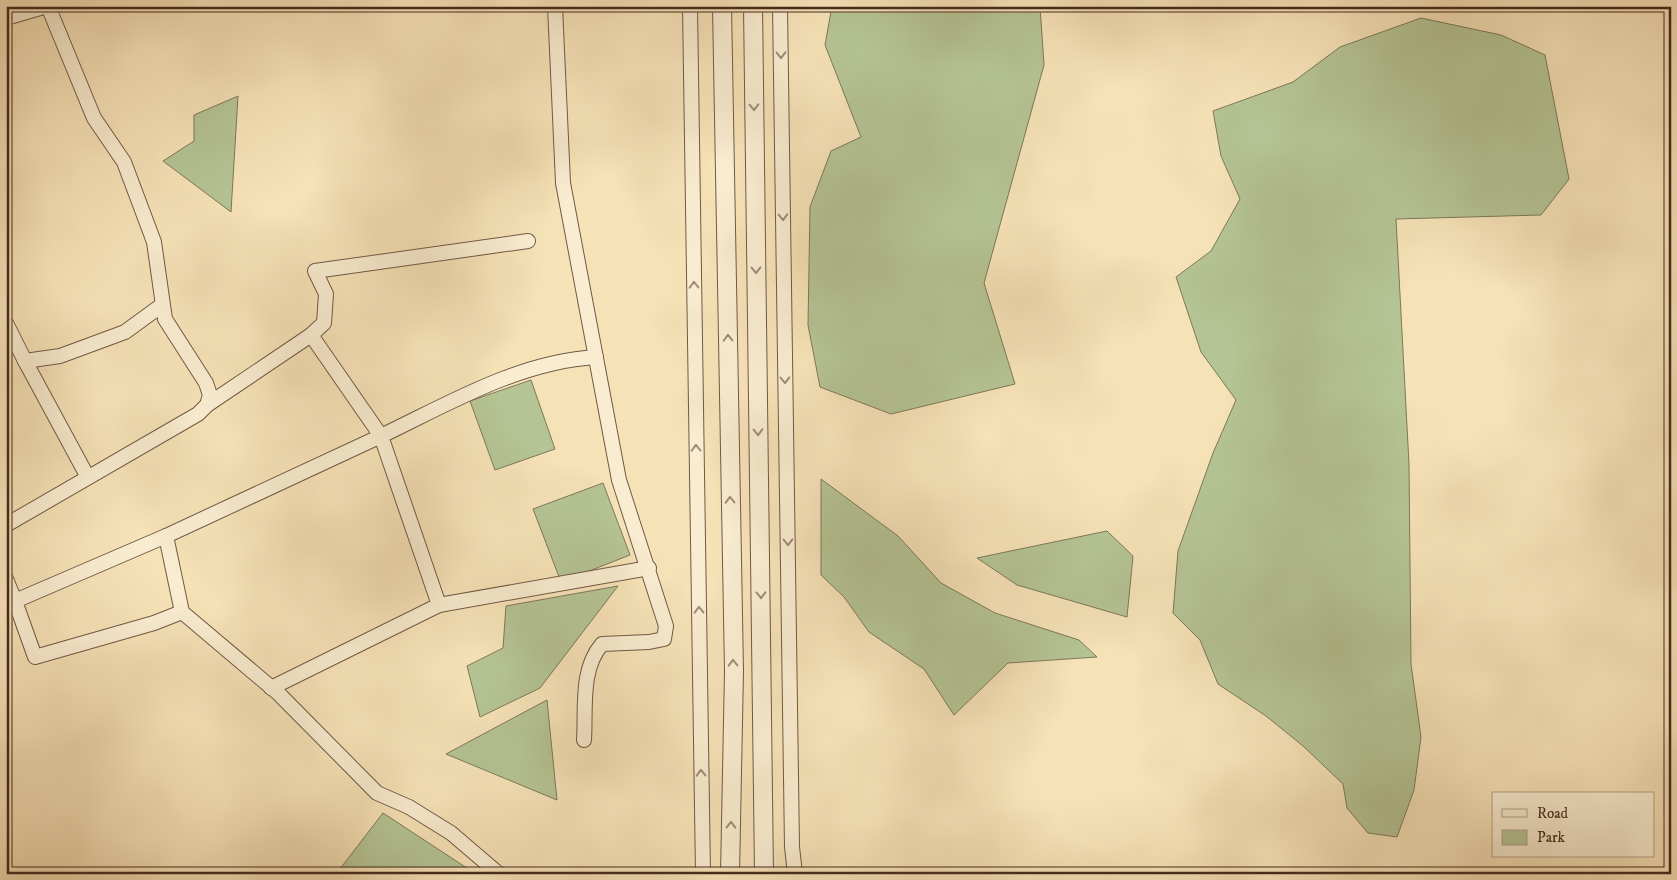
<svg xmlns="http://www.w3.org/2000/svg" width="1677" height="880" font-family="'IM FELL DW Pica',serif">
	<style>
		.green { fill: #b5c494; stroke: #7d785a }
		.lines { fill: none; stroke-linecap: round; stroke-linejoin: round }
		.minor-casing { stroke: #715945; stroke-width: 16 }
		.tertiary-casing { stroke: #715945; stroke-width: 20 }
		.minor { stroke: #f9ecd0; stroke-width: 14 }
		.tertiary { stroke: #f9ecd0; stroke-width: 18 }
		.oneway { stroke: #9f8c78 }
	</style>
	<rect width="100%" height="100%" fill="#f6e2b7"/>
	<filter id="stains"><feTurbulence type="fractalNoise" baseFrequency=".004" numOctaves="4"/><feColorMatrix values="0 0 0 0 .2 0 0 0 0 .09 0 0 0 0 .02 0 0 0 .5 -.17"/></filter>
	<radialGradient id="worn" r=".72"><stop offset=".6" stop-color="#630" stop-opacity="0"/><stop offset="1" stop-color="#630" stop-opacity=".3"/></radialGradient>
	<g class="green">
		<polygon points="832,6 1040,6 1044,65 984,283 1015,384 891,414 820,387 808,325 810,207 831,151 861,137 825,45"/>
		<polygon points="1421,18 1501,35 1545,55 1569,179 1541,215 1396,219 1409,464 1411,664 1421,737 1414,790 1397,837 1368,833 1347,808 1343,784 1303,746 1266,716 1218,684 1200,640 1173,613 1178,551 1213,453 1236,400 1201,352 1176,277 1211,251 1240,199 1221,156 1213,111 1293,82 1340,47"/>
		<polygon points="238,96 231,212 163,161 194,141 194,115"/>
		<polygon points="531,380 555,449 495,470 470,401"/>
		<polygon points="821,479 898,536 941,583 995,613 1079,640 1097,657 1008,663 954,715 924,669 869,632 844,597 821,575"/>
		<polygon points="603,483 630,555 561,582 533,509"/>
		<polygon points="1107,531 1133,556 1127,617 1017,585 977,558"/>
		<polygon points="618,586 540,688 480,717 467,666 503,648 506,606"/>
		<polygon points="547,700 557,800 446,754"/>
		<polygon points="383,813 476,874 336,874"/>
	</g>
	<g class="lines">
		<g class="minor-casing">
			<g id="minor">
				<path d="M555,6L563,183L619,480L666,626L664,639L649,642L602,644C580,669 586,709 584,740"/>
				<polyline points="690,6 703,874"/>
				<polyline points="780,6 792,847 795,874"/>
				<polyline points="6,18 47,6"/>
				<polyline points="6,323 25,361 60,356 125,332 162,305"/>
				<polyline points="311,335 324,323 326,294 315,271 528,241"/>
				<polyline points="25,361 85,472"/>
				<polyline points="6,525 198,414 207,405 210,395 206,383 165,319 154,242 124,162 94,118 48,6"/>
				<polyline points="166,536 381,436 311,335 207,405"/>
				<polyline points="6,579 15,601 166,536 182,612 279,694 377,793 409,807 451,833 499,874"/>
				<polyline points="439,605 649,568"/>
				<polyline points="6,606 15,601 35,657 154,623 182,612"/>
				<path d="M271,688L439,605L381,436C450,403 518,362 596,357"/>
			</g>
		</g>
		<g class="tertiary-casing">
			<g id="tertiary">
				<polyline points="722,6 734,671 730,874"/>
				<polyline points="753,6 764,874"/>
			</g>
		</g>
		<use href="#minor" class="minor"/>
		<use href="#tertiary" class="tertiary"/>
	</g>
	<defs><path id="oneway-chevron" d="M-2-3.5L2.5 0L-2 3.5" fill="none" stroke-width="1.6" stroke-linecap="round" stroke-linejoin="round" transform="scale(1.25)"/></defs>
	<g class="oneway">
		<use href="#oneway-chevron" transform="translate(781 55) rotate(89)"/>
		<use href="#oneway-chevron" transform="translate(754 107) rotate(89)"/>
		<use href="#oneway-chevron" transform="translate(783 217) rotate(89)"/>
		<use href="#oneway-chevron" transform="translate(756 270) rotate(89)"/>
		<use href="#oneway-chevron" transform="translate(694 285) rotate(-91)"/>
		<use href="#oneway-chevron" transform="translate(728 338) rotate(-91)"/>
		<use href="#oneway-chevron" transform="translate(785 380) rotate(89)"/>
		<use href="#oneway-chevron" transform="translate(758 432) rotate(89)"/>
		<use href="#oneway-chevron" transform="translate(696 448) rotate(-91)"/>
		<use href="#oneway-chevron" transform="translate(730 500) rotate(-91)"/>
		<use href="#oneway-chevron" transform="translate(788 542) rotate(89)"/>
		<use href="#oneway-chevron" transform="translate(761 595) rotate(89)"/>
		<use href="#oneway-chevron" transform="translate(699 610) rotate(-91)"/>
		<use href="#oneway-chevron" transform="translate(733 663) rotate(-91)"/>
		<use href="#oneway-chevron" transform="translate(701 773) rotate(-91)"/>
		<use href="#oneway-chevron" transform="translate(731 825) rotate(-89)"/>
	</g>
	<rect width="1677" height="880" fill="none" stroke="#f6e2b7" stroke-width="25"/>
	<rect x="8" y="8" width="1662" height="865" fill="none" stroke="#452b1f" stroke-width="2.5"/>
	<rect x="12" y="12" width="1652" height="855" fill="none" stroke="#452b1f"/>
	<rect x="1492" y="792" width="162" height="65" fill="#f9ecd0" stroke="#b19f89"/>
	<rect x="1502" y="809" width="25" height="8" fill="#f9ecd0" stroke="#b19f89"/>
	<text x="1537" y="818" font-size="15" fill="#452b1f">Road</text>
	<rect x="1502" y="830" width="25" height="15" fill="#b5c494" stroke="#b19f89"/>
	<text x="1537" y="842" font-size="15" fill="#452b1f">Park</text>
	<rect width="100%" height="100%" filter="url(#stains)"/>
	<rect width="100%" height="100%" fill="url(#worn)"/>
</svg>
